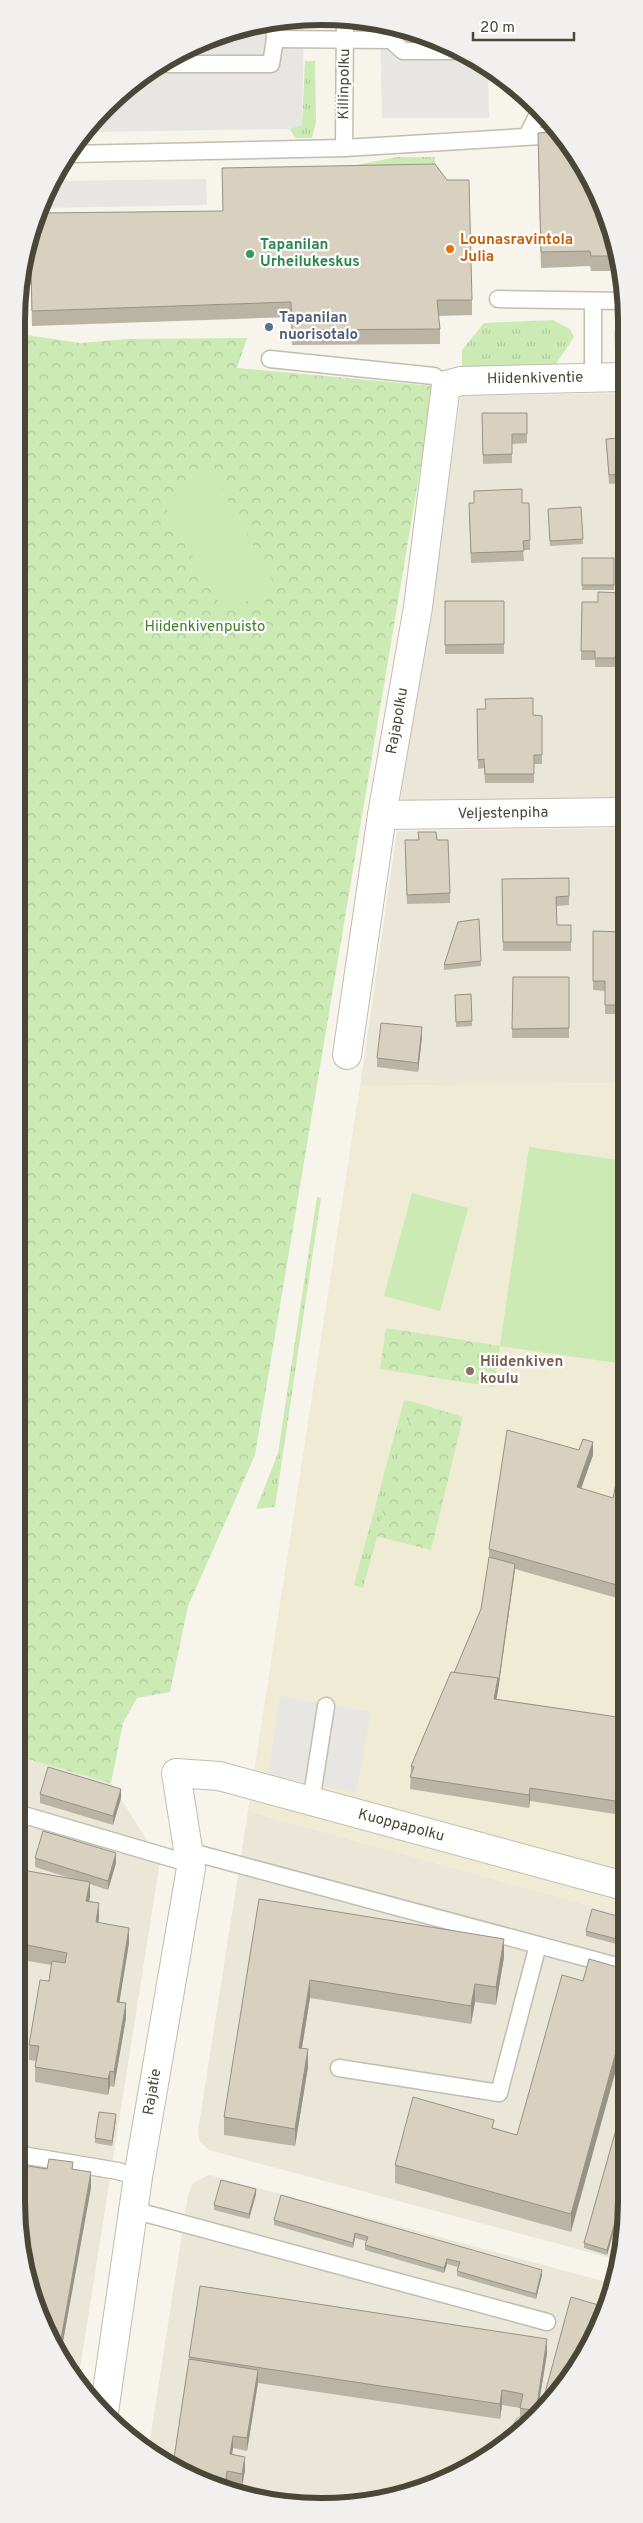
<svg xmlns="http://www.w3.org/2000/svg" width="643" height="2523" font-family="Overpass,sans-serif">
	<style>
		.residential { fill: #eae7d9 }
		.education { fill: #efebd5 }
		.grass { fill: url(#grass-tufts) }
		.park { fill: url(#park-crowns) }
		.garden { fill: #cbeab4 }
		.parking { fill: #e7e6e2 }
		.lines { fill: none; stroke-linecap: round; stroke-linejoin: round }
		.lane-casing { stroke: #c2bdad; stroke-width: 19 }
		.street-casing { stroke: #c2bdad; stroke-width: 30 }
		.lane { stroke: #fff; stroke-width: 16 }
		.street { stroke: #fff; stroke-width: 28 }
		.wall { fill: #bab4a5 }
		.shaded-wall { fill: #979286 }
		.building { fill: #d8d1c0; stroke: #979286 }
		.food-dot { fill: #e8710a; stroke: #fff; stroke-width: 2 }
		.leisure-dot { fill: #2e9e5b; stroke: #fff; stroke-width: 2 }
		.service-dot { fill: #5c6f8a; stroke: #fff; stroke-width: 2 }
		.education-dot { fill: #8d6e63; stroke: #fff; stroke-width: 2 }
		.labels { text-anchor: middle; dominant-baseline: central; stroke-width: 4.5; stroke-linejoin: round; paint-order: stroke }
		.street-label { font-size: 15px; fill: #4a4638; stroke: #fff }
		.food-label { font-size: 15px; font-weight: bold; fill: #c56008; stroke: #fff; text-anchor: start }
		.leisure-label { font-size: 15px; font-weight: bold; fill: #27864d; stroke: #fff; text-anchor: start }
		.service-label { font-size: 15px; font-weight: bold; fill: #4e5e75; stroke: #fff; text-anchor: start }
		.park-label { font-size: 15px; fill: #3f7f29; stroke: #fff }
		.education-label { font-size: 15px; font-weight: bold; fill: #785e54; stroke: #fff; text-anchor: start }
		.rim { fill: none; stroke: #4a4638; stroke-width: 6 }
	</style>
	<defs>
		<pattern id="grass-tufts" width="24" height="20" patternUnits="userSpaceOnUse" patternTransform="scale(1.25)"><rect width="24" height="20" fill="#cbeab4"/><path d="M3 7l-1-3M5 7V3M7 7l1-3M15 17l-1-3M17 17v-4M19 17l1-3" fill="none" stroke="#b0ca9c"/></pattern>
		<pattern id="park-crowns" width="20" height="18" patternUnits="userSpaceOnUse" patternTransform="scale(1.25)"><rect width="20" height="18" fill="#cbeab4"/><path d="M2 6a3 3 0 1 1 6 0M12 15a3 3 0 1 1 6 0" fill="none" stroke="#b0ca9c"/></pattern>
	</defs>
	<rect width="100%" height="100%" fill="#f6f4eb"/>
	<g class="residential">
		<polygon points="624,393 624,798 400,801 461,396"/>
		<polygon points="624,828 624,1083 360,1086 397,831"/>
		<polygon points="17,1756 111,1783 160,1861 78,2381 39,2318 16,2201"/>
		<polygon points="248,1811 624,1915 624,2242 618,2260 209,2150 200,2142 198,2131"/>
		<polygon points="209,2175 610,2283 586,2354 508,2443 401,2496 301,2506 186,2475 149,2447 188,2195 193,2183"/>
	</g>
	<polygon class="education" points="624,1083 624,1915 248,1811 360,1086"/>
	<g class="grass">
		<polygon points="305,61 315,61 316,122 312,138 295,138 290,129 302,124"/>
		<polygon points="397,157 435,157 435,180 337,169"/>
		<polygon points="553,320 570,329 574,337 555,365 462,368 462,350 484,323"/>
		<polygon points="621,322 624,322 624,360 615,351 614,332"/>
		<polygon points="317,1197 321,1198 275,1507 256,1509 278,1453"/>
		<polygon points="404,1400 414,1402 363,1588 354,1585"/>
	</g>
	<g class="park">
		<polygon points="19,334 80,343 127,339 247,338 237,368 434,386 255,1455 188,1606 170,1692 137,1698 123,1723 111,1783 17,1756"/>
		<polygon points="386,1328 500,1346 494,1387 380,1369"/>
		<polygon points="414,1402 463,1417 431,1550 376,1536"/>
	</g>
	<g class="garden">
		<polygon points="212,471 275,585 225,613 161,499"/>
		<polygon points="529,1147 624,1161 624,1364 500,1346"/>
		<polygon points="412,1193 468,1208 440,1311 384,1296"/>
	</g>
	<g class="parking">
		<polygon points="304,23 302,125 290,129 89,132 136,79 243,27"/>
		<polygon points="380,24 457,48 488,70 489,118 382,118"/>
		<polygon points="206,179 207,205 44,208 53,181"/>
		<polygon points="280,1696 371,1712 356,1793 268,1775"/>
	</g>
	<g class="lines">
		<g class="lane-casing">
			<g id="lane">
				<polyline points="275,39 391,40 390,28"/>
				<polyline points="391,40 403,51 461,51"/>
				<polyline points="166,64 271,64 275,39 274,25"/>
				<polyline points="527,136 540,110"/>
				<polyline points="344,148 345,20"/>
				<polyline points="70,154 344,148 558,135"/>
				<polyline points="498,299 624,301"/>
				<polyline points="270,359 434,376 446,385"/>
				<polyline points="593,378 593,301"/>
				<polyline points="311,1802 326,1706"/>
				<polyline points="17,1813 191,1864"/>
				<polyline points="188,1851 624,1968"/>
				<polyline points="339,2068 499,2093 538,1945"/>
				<polyline points="16,2154 118,2171 138,2177"/>
				<polyline points="133,2210 547,2322"/>
				<polyline points="522,2427 523,2425"/>
			</g>
		</g>
		<g class="street-casing">
			<g id="street">
				<polyline points="382,815 624,812"/>
				<polyline points="347,1055 382,815 418,607 446,385 461,381 624,377"/>
				<polyline points="104,2412 138,2177 191,1868 176,1773 219,1776 624,1886"/>
			</g>
		</g>
		<use href="#lane" class="lane"/>
		<use href="#street" class="street"/>
	</g>
	<g class="wall">
		<polygon points="538,148 595,187 621,271 591,271 590,266 541,268"/>
		<polygon points="42,213 472,300 472,315 438,316 440,329 440,344 292,345 291,317 32,326 31,284 19,284 19,281"/>
		<polygon points="482,413 527,413 527,443 512,444 512,463 483,464"/>
		<polygon points="618,430 624,430 624,483 609,484 606,439 618,438"/>
		<polygon points="522,503 530,540 530,550 523,550 524,561 471,563 469,513"/>
		<polygon points="581,507 583,544 550,546 548,509"/>
		<rect x="582" y="558" width="32" height="32"/>
		<polygon points="624,593 624,667 595,667 595,660 581,660 582,602 598,602"/>
		<rect x="445" y="601" width="59" height="53"/>
		<polygon points="477,709 542,716 542,764 534,764 534,783 485,783 484,768 478,769"/>
		<polygon points="418,832 437,840 450,893 450,903 407,904 405,850 418,840"/>
		<polygon points="624,843 624,893 619,893 617,853"/>
		<polygon points="569,878 569,905 557,906 557,925 571,925 571,951 503,951 502,879"/>
		<polygon points="479,919 481,966 444,970 444,965"/>
		<polygon points="593,931 624,932 624,1014 605,1014 605,991 593,990"/>
		<polygon points="513,977 569,977 569,1038 512,1038"/>
		<polygon points="471,994 472,1026 456,1027 455,995"/>
		<polygon points="422,1037 418,1072 377,1067 377,1058"/>
		<polygon points="593,1455 581,1489 613,1498 624,1464 624,1600 515,1569 496,1699 624,1718 624,1805 622,1815 530,1801 529,1808 410,1789 411,1766 454,1673 481,1609 489,1557 489,1549"/>
		<polygon points="624,1668 624,1689 623,1689 623,1676"/>
		<polygon points="40,1794 121,1798 113,1825 40,1803"/>
		<polygon points="35,1858 116,1863 108,1890 90,1884 89,1901 99,1918 98,1923 129,1943 119,2002 126,2018 114,2087 110,2086 108,2095 35,2082 35,2067 36,2061 29,2060 29,2045 49,1981 51,1965 17,1959 17,1869 73,1879 35,1867"/>
		<polygon points="259,1899 504,1957 496,2005 475,2002 471,2024 310,1998 302,2048 308,2067 295,2146 224,2135 224,2117"/>
		<polygon points="624,1918 624,1946 586,1936 586,1931"/>
		<polygon points="583,1981 571,2232 395,2183 395,2165 494,2128 517,2135"/>
		<polygon points="624,2101 624,2195 607,2255 584,2248 584,2243"/>
		<polygon points="116,2119 112,2146 95,2143 95,2138"/>
		<polygon points="256,2194 249,2219 214,2210 214,2205"/>
		<polygon points="281,2195 542,2275 536,2299 457,2276 457,2271 458,2267 447,2264 444,2273 365,2250 365,2245 366,2241 355,2238 353,2248 274,2225 274,2220"/>
		<polygon points="200,2286 547,2354 538,2408 524,2424 520,2423 520,2408 502,2405 500,2419 258,2383 247,2451 233,2448 232,2455 245,2470 242,2487 227,2484 227,2486 186,2475 173,2465"/>
	</g>
	<g class="shaded-wall">
		<polygon points="422,1027 422,1037 418,1072 418,1063"/>
		<polygon points="593,1442 593,1455 577,1500 577,1487"/>
		<polygon points="515,1564 515,1569 498,1691 494,1712 494,1699"/>
		<polygon points="530,1788 530,1801 529,1808 529,1795"/>
		<polygon points="121,1789 121,1798 113,1825 113,1816"/>
		<polygon points="624,1792 624,1805 622,1815 622,1802"/>
		<polygon points="116,1853 116,1863 108,1890 108,1881"/>
		<polygon points="90,1882 90,1897 86,1916 86,1901"/>
		<polygon points="99,1903 99,1918 96,1938 96,1922"/>
		<polygon points="129,1928 129,1943 117,2017 117,2002"/>
		<polygon points="504,1939 504,1957 496,2005 496,1987"/>
		<polygon points="310,1980 310,1998 299,2065 299,2048"/>
		<polygon points="475,1984 475,2002 471,2024 471,2006"/>
		<polygon points="126,2003 126,2018 114,2087 114,2072"/>
		<polygon points="624,2023 624,2041 571,2232 571,2214"/>
		<polygon points="308,2049 308,2067 295,2146 295,2129"/>
		<polygon points="110,2071 110,2086 108,2095 108,2079"/>
		<polygon points="116,2114 116,2119 112,2146 112,2141"/>
		<polygon points="91,2172 91,2188 61,2353 59,2350"/>
		<polygon points="256,2189 256,2194 249,2219 249,2214"/>
		<polygon points="624,2190 624,2195 607,2255 607,2250"/>
		<polygon points="355,2233 355,2238 353,2248 353,2243"/>
		<polygon points="447,2259 447,2264 444,2273 444,2268"/>
		<polygon points="542,2270 542,2275 536,2299 536,2294"/>
		<polygon points="547,2339 547,2354 538,2408 536,2411"/>
		<polygon points="258,2370 258,2382 247,2451 247,2438"/>
		<polygon points="502,2390 502,2405 500,2419 500,2404"/>
		<polygon points="233,2436 233,2448 230,2467 230,2454"/>
		<polygon points="245,2457 245,2470 242,2487 242,2474"/>
		<polygon points="227,2471 227,2486 225,2486"/>
	</g>
	<g class="building">
		<polygon points="556,132 595,187 616,256 591,256 590,251 541,252 538,133"/>
		<polygon points="435,164 447,180 469,180 472,300 437,300 440,329 292,330 291,302 32,311 31,269 23,269 42,213 223,211 222,168"/>
		<polygon points="482,413 527,413 527,434 512,434 512,454 483,455"/>
		<polygon points="618,430 624,430 624,474 609,475 606,439 619,438"/>
		<polygon points="522,489 522,503 529,503 530,540 523,541 524,551 471,553 469,503 474,503 474,491"/>
		<polygon points="581,507 583,539 550,541 548,509"/>
		<rect x="582" y="558" width="32" height="27"/>
		<polygon points="598,592 624,593 624,658 595,658 595,651 581,651 582,602 598,602"/>
		<polygon points="445,601 504,601 504,644 445,645"/>
		<polygon points="533,698 533,715 542,716 542,755 534,755 534,774 485,774 484,759 478,760 477,709 486,709 485,699"/>
		<polygon points="418,832 436,832 437,840 448,840 450,893 407,895 405,840 419,840"/>
		<polygon points="617,843 624,843 624,884 619,884"/>
		<polygon points="569,878 569,896 556,897 557,925 571,925 571,942 503,942 502,879"/>
		<polygon points="479,919 481,961 444,965 458,922"/>
		<polygon points="593,931 624,932 624,1005 605,1005 605,981 593,981"/>
		<polygon points="513,977 569,977 569,1028 512,1029"/>
		<polygon points="471,994 472,1021 456,1022 455,995"/>
		<polygon points="381,1023 422,1027 418,1063 377,1058"/>
		<polygon points="507,1430 579,1450 583,1439 593,1442 577,1487 613,1498 620,1463 624,1464 624,1587 489,1549"/>
		<polygon points="489,1557 515,1564 498,1686 498,1678 454,1673 481,1609"/>
		<polygon points="451,1672 498,1678 494,1699 624,1718 624,1792 622,1802 530,1788 529,1795 410,1777 414,1767 411,1766"/>
		<polygon points="48,1767 121,1789 113,1816 40,1794"/>
		<polygon points="43,1831 116,1853 108,1881 35,1858"/>
		<polygon points="17,1869 90,1882 86,1901 99,1903 96,1922 129,1928 117,2002 126,2003 114,2072 110,2071 108,2079 35,2067 39,2046 29,2045 40,1980 49,1981 52,1961 65,1963 67,1953 17,1943"/>
		<polygon points="259,1899 504,1939 496,1987 475,1984 471,2006 310,1980 299,2048 308,2049 295,2129 224,2117"/>
		<polygon points="592,1909 624,1918 624,1941 586,1931"/>
		<polygon points="589,1959 624,1969 624,2023 571,2214 395,2165 413,2097 494,2120 492,2128 517,2135 562,1975 583,1981"/>
		<polygon points="624,2101 624,2190 607,2250 584,2243"/>
		<polygon points="99,2112 116,2114 112,2141 95,2138"/>
		<polygon points="49,2159 73,2162 72,2169 91,2172 59,2350 39,2318 16,2202 16,2194 23,2195 28,2166 47,2169"/>
		<polygon points="221,2180 256,2189 249,2214 214,2205"/>
		<polygon points="281,2195 542,2270 536,2294 457,2271 460,2262 447,2259 444,2268 365,2245 368,2237 355,2233 353,2243 274,2220"/>
		<polygon points="200,2286 547,2339 536,2411 520,2408 523,2394 502,2390 500,2404 189,2357"/>
		<polygon points="571,2297 602,2306 586,2354 542,2404"/>
		<polygon points="189,2359 258,2370 247,2438 233,2436 230,2454 245,2457 242,2474 227,2471 225,2486 186,2475 173,2465"/>
	</g>
	<circle class="food-dot" cx="450" cy="249" r="5"/>
	<circle class="leisure-dot" cx="250" cy="254" r="5"/>
	<circle class="service-dot" cx="269" cy="327" r="5"/>
	<circle class="education-dot" cx="470" cy="1371" r="5"/>
	<g class="labels">
		<g class="street-label">
			<text transform="translate(345 84) rotate(-89)">Killinpolku</text>
			<text transform="translate(535 379) rotate(-1)">Hiidenkiventie</text>
			<text transform="translate(398 721) rotate(-80)">Rajapolku</text>
			<text transform="translate(503 814) rotate(-1)">Veljestenpiha</text>
			<text transform="translate(401 1826) rotate(15)">Kuoppapolku</text>
			<text transform="translate(153 2092) rotate(-80)">Rajatie</text>
		</g>
		<g class="food-label">
			<text x="460" y="240">Lounasravintola<tspan x="460" dy="17">Julia</tspan></text>
		</g>
		<g class="leisure-label">
			<text x="260" y="245">Tapanilan<tspan x="260" dy="17">Urheilukeskus</tspan></text>
		</g>
		<g class="service-label">
			<text x="279" y="318">Tapanilan<tspan x="279" dy="17">nuorisotalo</tspan></text>
		</g>
		<g class="park-label">
			<text x="205" y="627">Hiidenkivenpuisto</text>
		</g>
		<g class="education-label">
			<text x="480" y="1362">Hiidenkiven<tspan x="480" dy="17">koulu</tspan></text>
		</g>
	</g>
	<path d="M0 0H643V2523H0ZM321 25H322A296 296 0 0 1 618 321V2202A296 296 0 0 1 322 2498H321A296 296 0 0 1 25 2202V321A296 296 0 0 1 321 25Z" fill="#f1f0ef" fill-rule="evenodd"/>
	<path class="rim" d="M321 25H322A296 296 0 0 1 618 321V2202A296 296 0 0 1 322 2498H321A296 296 0 0 1 25 2202V321A296 296 0 0 1 321 25Z"/>
	<path d="M473 32v8h101v-8" fill="none" stroke="#4a4638" stroke-width="2.5"/>
	<text x="480" y="32" font-size="15" fill="#4a4638" stroke="#ffffff" stroke-width="4" paint-order="stroke">20 m</text>
</svg>
